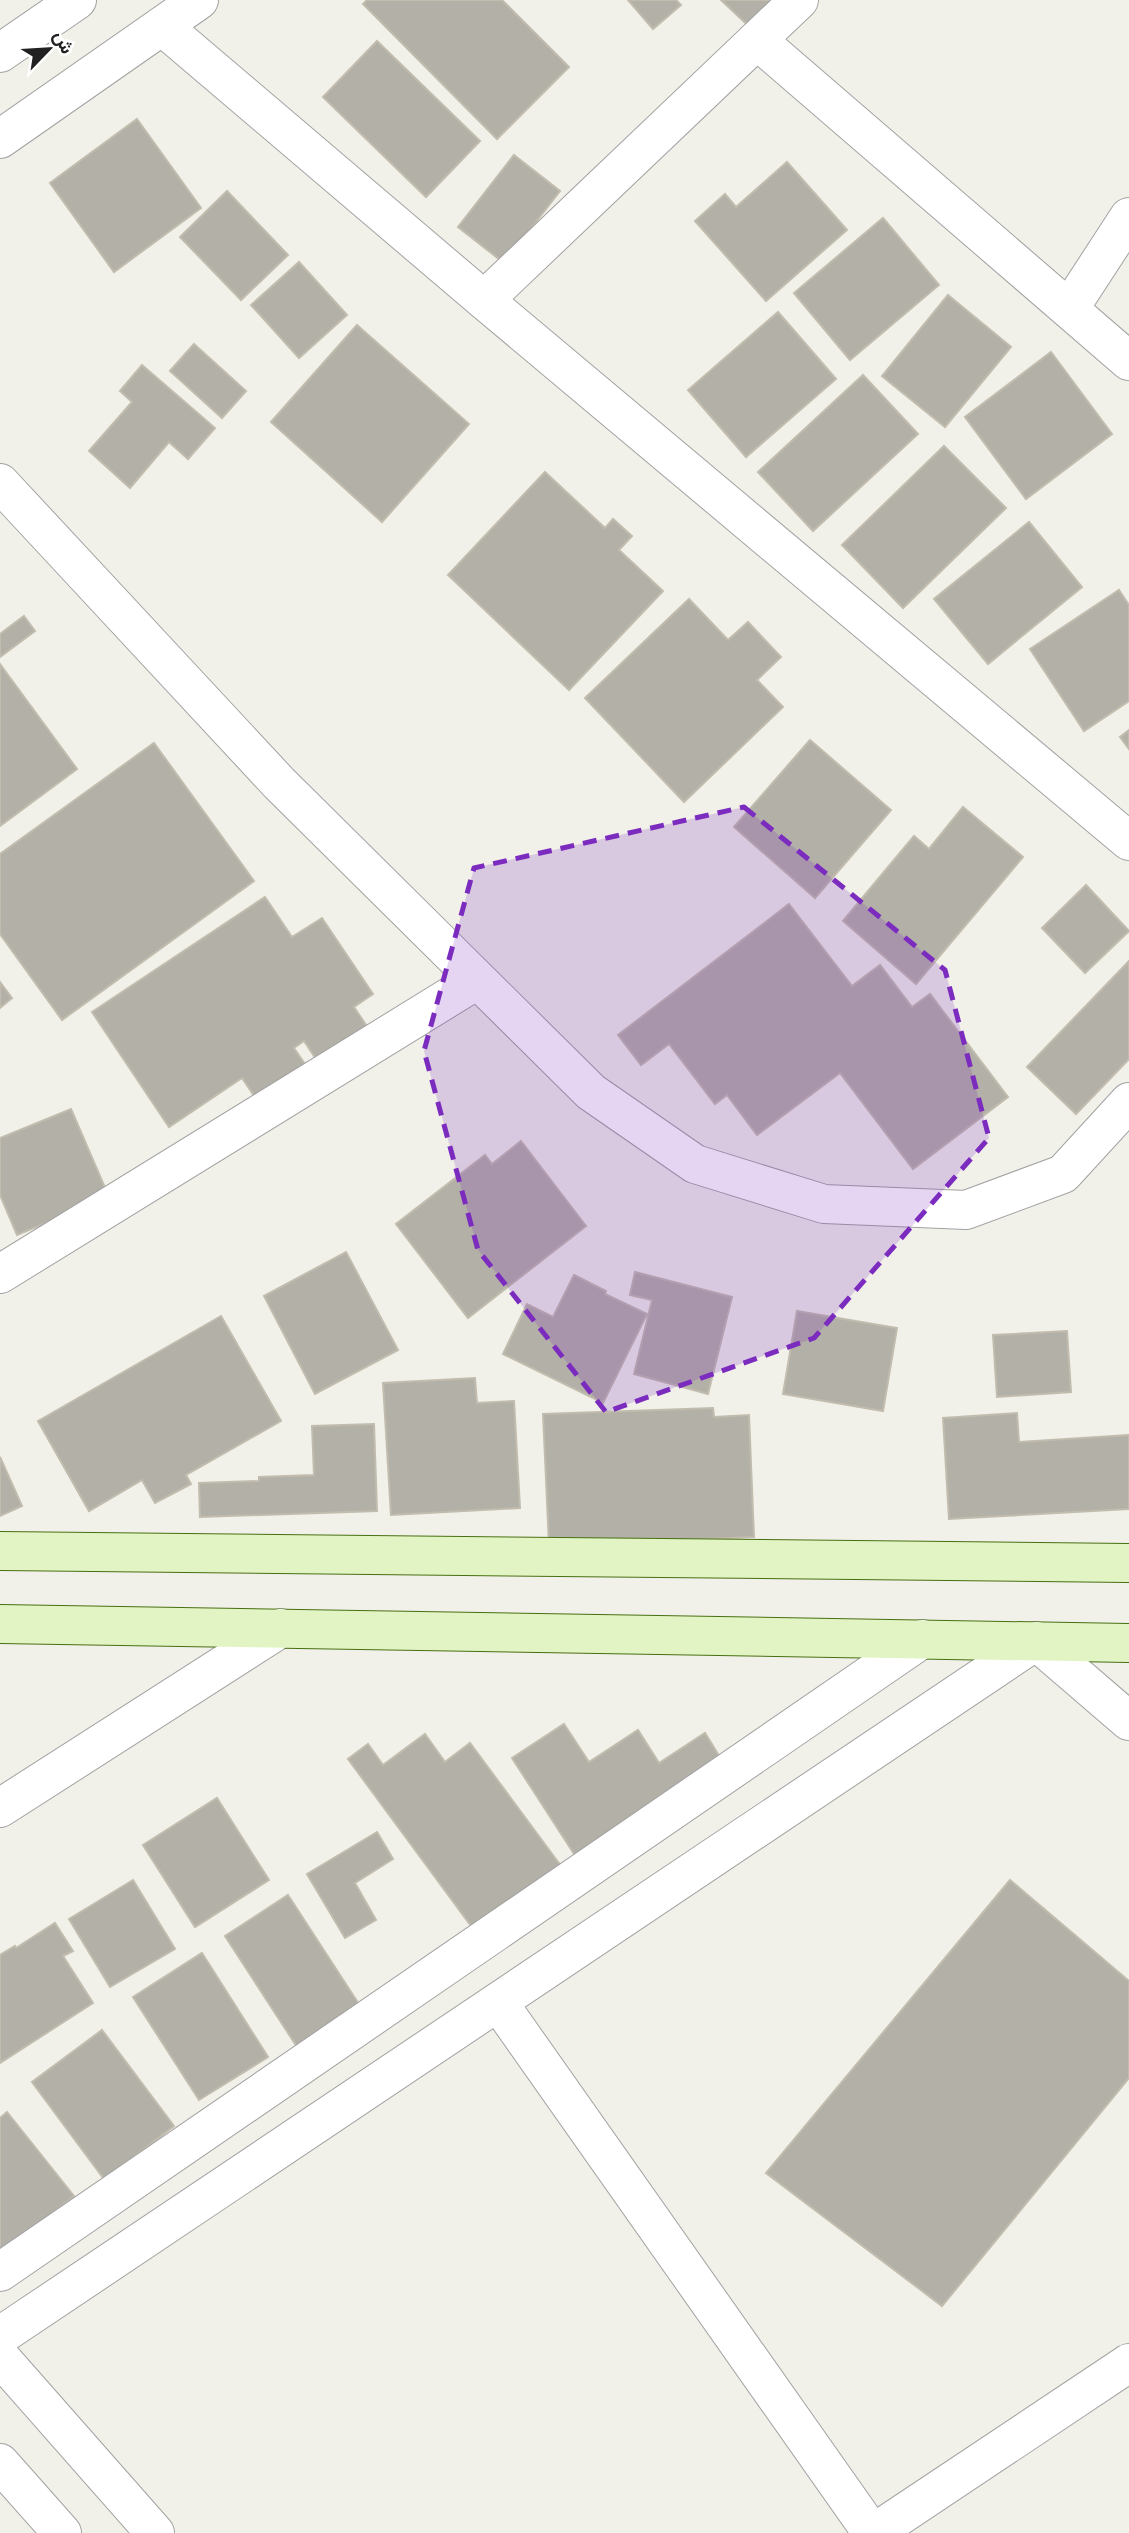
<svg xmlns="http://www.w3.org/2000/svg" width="1129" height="2533" font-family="Montserrat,Vazirmatn,sans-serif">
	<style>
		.building { fill: #b3b0a8; stroke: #c1bcad; stroke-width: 2 }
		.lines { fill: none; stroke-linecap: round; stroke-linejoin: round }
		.street-casing { stroke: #a2a2a2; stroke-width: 40 }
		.secondary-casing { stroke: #486f12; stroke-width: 40 }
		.street { stroke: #fff; stroke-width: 38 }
		.secondary { stroke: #e2f4c4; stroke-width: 38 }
		.marked { fill: #7b2cbf; fill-opacity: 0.2; stroke: #7b2cbf; stroke-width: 5; stroke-dasharray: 14 9; stroke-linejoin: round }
	</style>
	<rect width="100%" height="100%" fill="#f1f0e9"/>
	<g class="building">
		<polygon points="367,0 502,0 569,67 497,139 363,4"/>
		<polygon points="628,0 676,0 681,5 653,29"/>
		<polygon points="721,0 784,0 754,31"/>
		<polygon points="377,41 480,141 426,197 323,97"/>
		<polygon points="137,119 201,208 114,272 50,183"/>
		<polygon points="514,155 560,191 504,263 458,227"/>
		<polygon points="787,162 847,230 766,301 695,221 725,194 736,207"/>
		<polygon points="227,191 288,255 241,300 180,237"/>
		<polygon points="883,218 939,285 850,360 794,293"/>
		<polygon points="299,262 347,315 299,358 251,305"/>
		<polygon points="948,295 1011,347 945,427 882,376"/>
		<polygon points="778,312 836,379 746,457 688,390"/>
		<polygon points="357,325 469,424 382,522 271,422"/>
		<polygon points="194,344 246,391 222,418 170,371"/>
		<polygon points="1051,352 1112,434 1026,499 965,417"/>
		<polygon points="142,365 215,428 188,459 169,442 130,488 89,451 132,402 120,391"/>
		<polygon points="863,375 918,434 813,531 758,472"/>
		<polygon points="944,446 1006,508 903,608 842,545"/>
		<polygon points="545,472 605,528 613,519 632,536 619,550 663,591 569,690 448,575"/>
		<polygon points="1029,522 1082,587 988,664 934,599"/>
		<polygon points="1119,590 1129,605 1129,701 1084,731 1030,649"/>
		<polygon points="689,599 728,640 748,622 781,657 757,680 783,707 684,802 585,698"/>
		<polygon points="24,616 35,631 0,657 0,634"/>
		<polygon points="0,664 77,769 0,826"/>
		<polygon points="1129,730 1129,749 1120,737"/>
		<polygon points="810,740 891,810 815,898 734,827"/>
		<polygon points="154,743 254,881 62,1020 0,934 0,854"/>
		<polygon points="963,807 1023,857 916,984 843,921 914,836 929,849"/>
		<polygon points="1086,885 1129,931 1085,973 1042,928"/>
		<polygon points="265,897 292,937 322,918 373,994 354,1007 370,1031 320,1065 304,1041 294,1048 311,1073 261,1106 242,1078 169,1127 92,1012"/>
		<polygon points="789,904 852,986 880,965 912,1007 930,994 1008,1097 913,1169 840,1073 757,1135 727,1095 715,1104 669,1044 641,1065 618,1035"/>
		<polygon points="1129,961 1129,1059 1076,1114 1027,1067"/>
		<polygon points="0,982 12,998 0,1008"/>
		<polygon points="71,1109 109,1197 17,1235 0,1195 0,1138"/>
		<polygon points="521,1141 586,1226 468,1318 396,1224 485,1155 492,1164"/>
		<polygon points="346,1252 398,1350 315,1394 264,1296"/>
		<polygon points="635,1272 732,1297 708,1394 634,1374 652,1300 630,1295"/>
		<polygon points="574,1275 606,1291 605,1294 647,1314 603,1403 503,1354 527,1304 553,1317"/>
		<polygon points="797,1311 897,1328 883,1411 783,1394"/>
		<polygon points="221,1316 281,1421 186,1475 191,1484 155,1503 142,1480 89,1511 38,1421"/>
		<polygon points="1067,1331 1071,1392 997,1397 993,1335"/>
		<polygon points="475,1378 477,1403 514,1401 520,1508 391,1515 383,1383"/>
		<polygon points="713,1408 714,1417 749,1415 754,1537 549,1545 543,1414"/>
		<polygon points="1017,1413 1019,1442 1129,1435 1129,1509 949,1519 943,1418"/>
		<polygon points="374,1424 377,1511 200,1517 199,1483 259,1481 259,1477 314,1475 312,1426"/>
		<polygon points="0,1457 22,1506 0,1516"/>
		<polygon points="564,1724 589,1762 638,1730 659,1763 705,1733 726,1767 580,1863 512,1758"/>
		<polygon points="425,1734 445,1762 470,1743 564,1870 477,1934 348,1759 368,1744 383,1765"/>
		<polygon points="217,1798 269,1880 195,1927 143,1845"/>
		<polygon points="377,1832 393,1859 355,1883 376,1920 345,1938 307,1874"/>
		<polygon points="133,1880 175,1949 110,1987 69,1919"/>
		<polygon points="1010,1880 1129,1981 1129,2078 942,2306 766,2173"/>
		<polygon points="288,1895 364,2012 301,2053 225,1936"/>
		<polygon points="55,1923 73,1951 63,1956 93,2003 0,2063 0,1955 15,1946 16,1948"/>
		<polygon points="202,1953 268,2057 199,2100 133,1997"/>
		<polygon points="102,2030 174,2126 104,2179 32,2082"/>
		<polygon points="7,2112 74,2196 2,2253 0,2251 0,2118"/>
	</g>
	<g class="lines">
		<g class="street-casing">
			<g id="street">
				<polyline points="162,26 484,300 1129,841"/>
				<polyline points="757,40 1129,361"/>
				<polyline points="0,53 77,0"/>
				<polyline points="0,139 199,0"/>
				<polyline points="484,300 799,0"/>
				<polyline points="1069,309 1129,217"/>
				<polyline points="0,483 279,783 591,1092 695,1164 824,1204 966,1210 1063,1174 1129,1102"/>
				<polyline points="0,1274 477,980"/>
				<polyline points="0,1808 281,1628"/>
				<polyline points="498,2002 872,2533"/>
				<polyline points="0,2272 922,1639"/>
				<polyline points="0,2336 1036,1641 1129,1721"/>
				<polyline points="0,2357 155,2533"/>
				<polyline points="0,2463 62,2533"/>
				<polyline points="874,2533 1129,2363"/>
			</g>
		</g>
		<g class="secondary-casing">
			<g id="secondary">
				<polyline points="0,1551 1129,1563"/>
				<polyline points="0,1624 1129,1643"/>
			</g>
		</g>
		<use href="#street" class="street"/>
		<use href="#secondary" class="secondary"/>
	</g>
	<path class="marked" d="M744,807L945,970L989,1138L814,1338L606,1412L478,1250L424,1051L474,868Z"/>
	<g transform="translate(49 49) rotate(65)" stroke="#ffffff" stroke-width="5" paint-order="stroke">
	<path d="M0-5L12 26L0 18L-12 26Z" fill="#212121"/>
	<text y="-10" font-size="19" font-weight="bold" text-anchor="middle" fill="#212121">ش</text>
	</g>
</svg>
